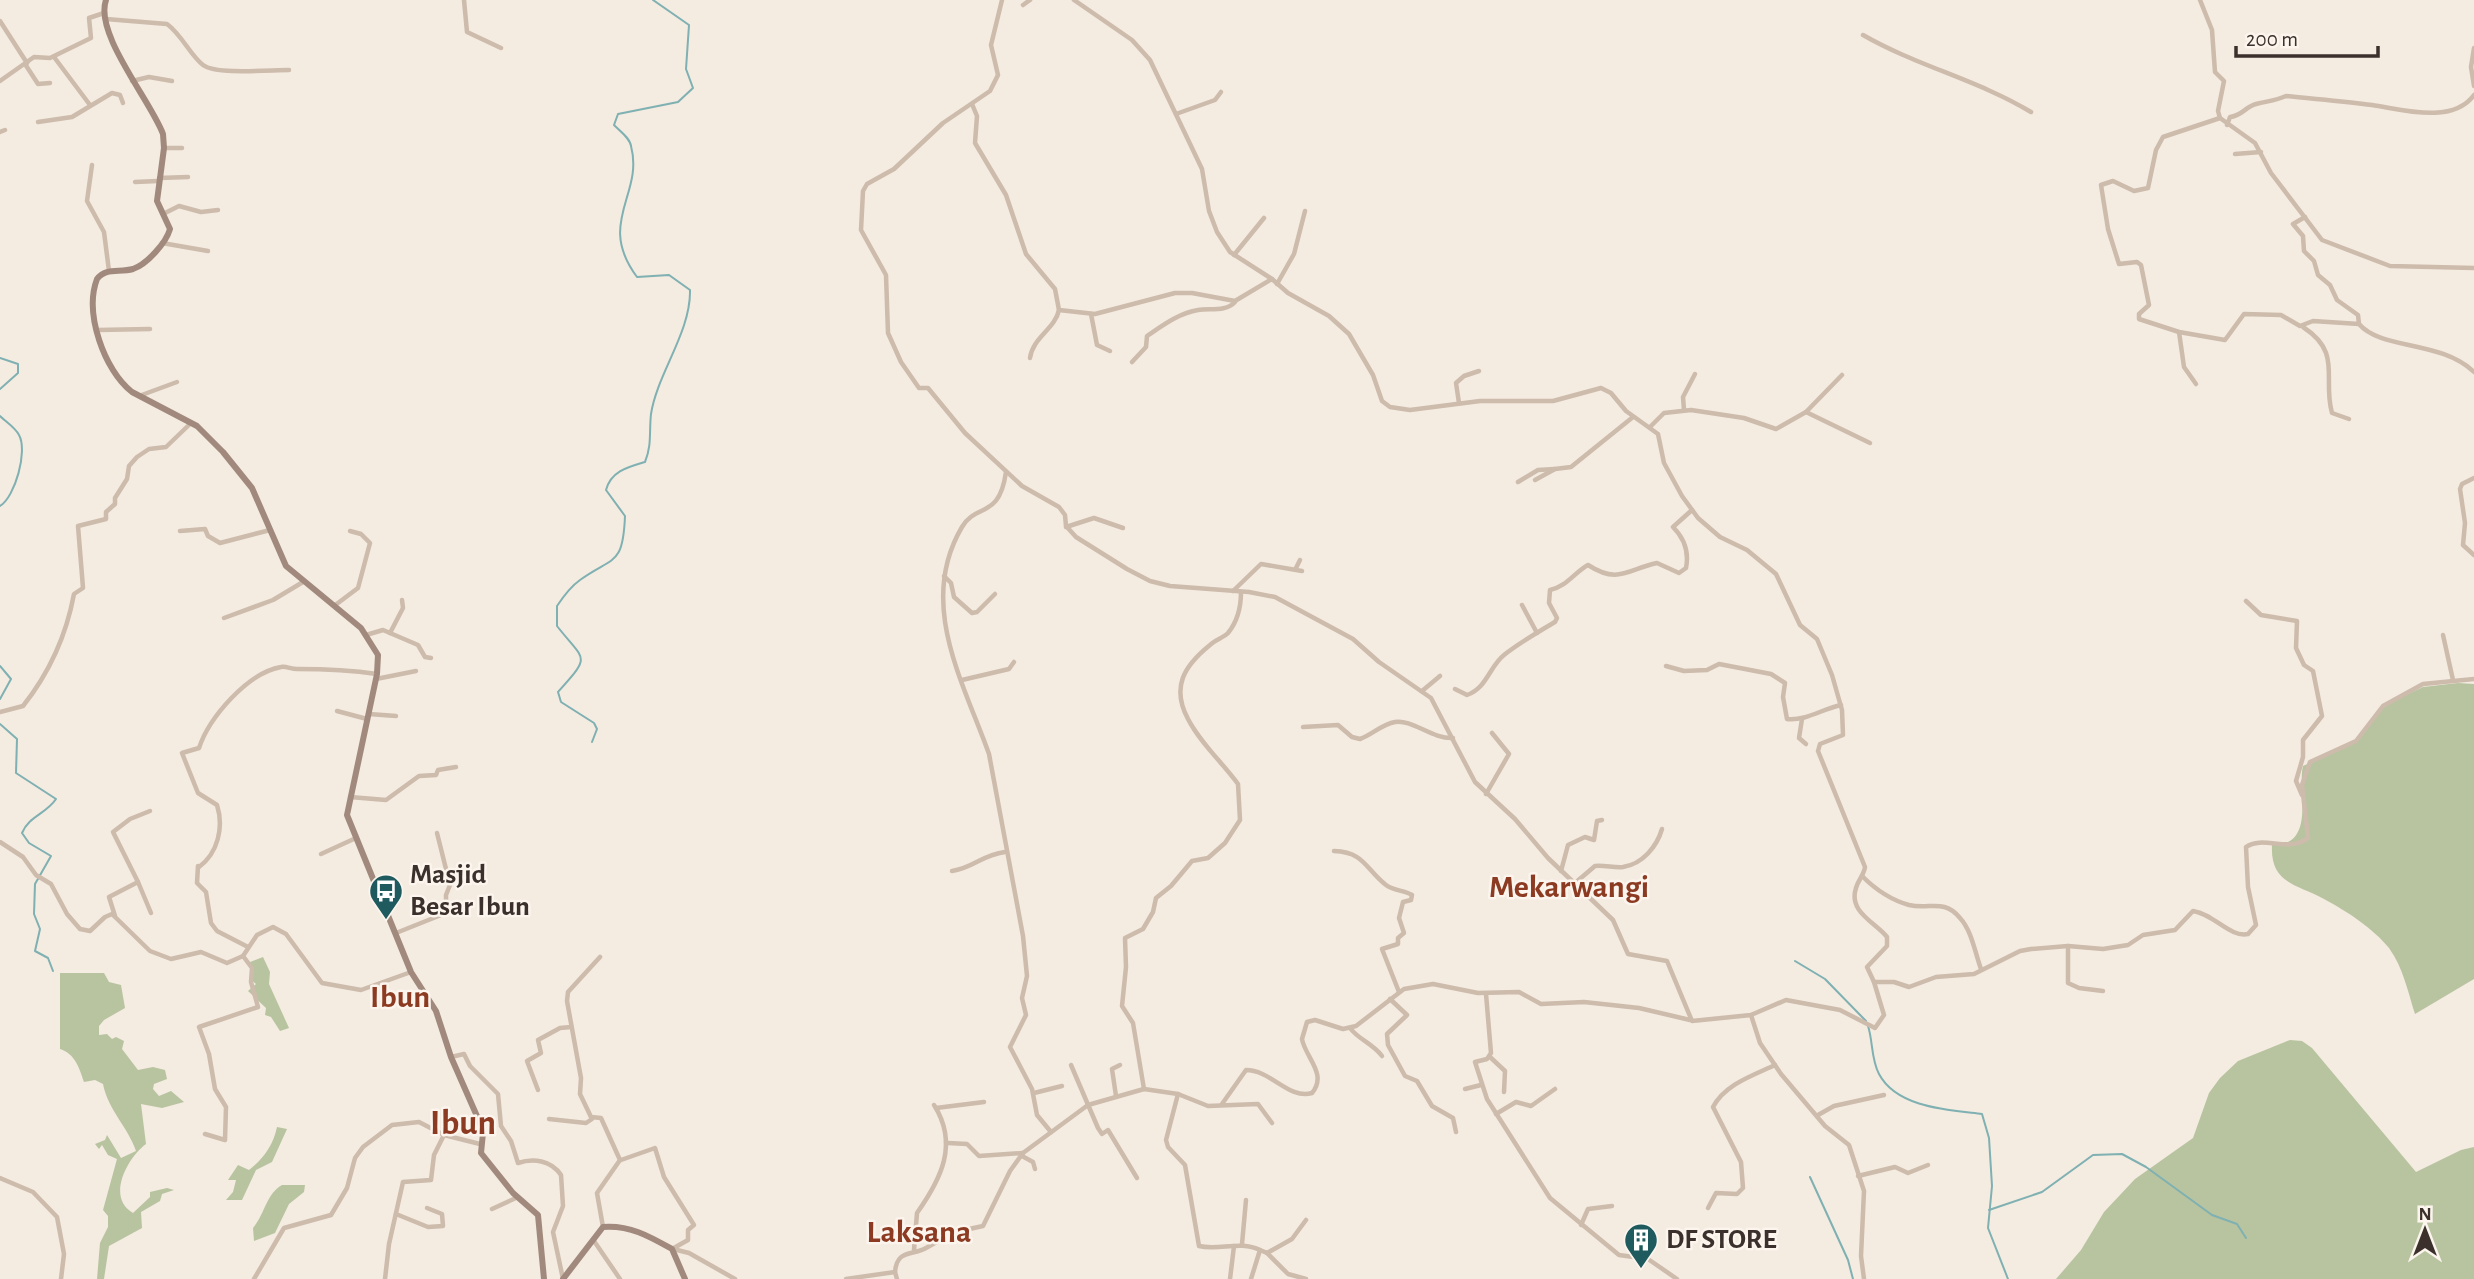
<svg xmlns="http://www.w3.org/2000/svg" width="2474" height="1279" font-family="'Alegreya Sans',sans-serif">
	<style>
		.green { fill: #b8c4a0 }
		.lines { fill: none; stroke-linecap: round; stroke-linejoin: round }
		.stream { stroke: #7fb0b2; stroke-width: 2 }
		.minor { stroke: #cdbbac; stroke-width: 4.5 }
		.secondary { stroke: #a18a7d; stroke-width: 6 }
		.labels { text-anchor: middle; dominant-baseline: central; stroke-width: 5; stroke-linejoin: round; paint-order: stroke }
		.poi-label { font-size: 28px; font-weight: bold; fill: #3b302b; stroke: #fbf5ee; text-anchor: start }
		.quarter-label { font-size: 32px; font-weight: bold; fill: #8c3b22; stroke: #fbf5ee }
		.district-label { font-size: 35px; font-weight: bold; fill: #8c3b22; stroke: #fbf5ee }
	</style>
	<rect width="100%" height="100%" fill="#f4ebe1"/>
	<g class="green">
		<path d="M2458,683L2474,684V979L2415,1014C2408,992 2403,967 2389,948C2374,929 2345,910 2324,899C2297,884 2270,884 2272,845C2317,846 2297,790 2303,766L2356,742L2383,706L2423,687Z"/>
		<polygon points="263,957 270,972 269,984 289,1028 280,1031 271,1017 265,1015 266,1008 248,991 256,984 250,979 250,962"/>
		<path d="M60,973H104L109,982L121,985L125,1008L104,1020L99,1026V1035L107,1034L112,1039L116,1037L124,1041L122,1049L138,1070L153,1067L165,1070L167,1079L154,1084L153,1089L159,1096L171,1091L184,1102L162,1108L141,1104L146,1144C127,1158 106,1198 133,1213L150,1197V1192L167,1188L174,1190L162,1194L160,1201L141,1212L142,1228L109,1246L104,1279H97L100,1243L108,1227V1216L103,1210L117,1159L108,1155L102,1145L99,1149L95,1144L105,1140L107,1135L121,1158L136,1151C128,1127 108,1110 103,1084L95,1080L84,1082C79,1067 75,1054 60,1049Z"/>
		<polygon points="2290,1040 2302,1041 2312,1048 2416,1172 2461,1150 2474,1147 2474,1279 2056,1279 2081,1250 2104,1212 2135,1179 2193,1138 2209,1093 2220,1078 2238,1061"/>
		<path d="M277,1127L287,1129L272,1162L256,1170L242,1200H226L233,1192L236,1180H228L238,1165L249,1170C263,1159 273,1146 277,1127Z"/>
		<path d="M282,1185H305L304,1192L289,1204L275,1233L254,1241L253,1228C265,1214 266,1194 282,1185Z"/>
	</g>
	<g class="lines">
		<g class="stream">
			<polyline points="0,358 18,364 18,373 0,389"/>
			<path d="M0,416C6,422 15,427 19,435C28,451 15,497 0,506"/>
			<polyline points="0,666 11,679 0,699"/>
			<path d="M0,724L17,739L16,773L56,799C46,814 29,816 22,833L29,843L51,856L35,884L34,914L40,929L35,951L48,958L53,971"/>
			<path d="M592,742L597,729L594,723L561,702L558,692C592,654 585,662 557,626V606C563,597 570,587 580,580C613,556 623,567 625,516L606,490C611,471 628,467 645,462C652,445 649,432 651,414C657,374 691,332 690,290L669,275L637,277C596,222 644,195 631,146C630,138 620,131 614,125L618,114L678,102L693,88L686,69L689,25L653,0"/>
			<polyline points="1795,961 1825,979 1866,1021"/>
			<path d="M1868,1026C1873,1041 1871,1059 1879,1074C1897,1108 1949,1110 1982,1114L1989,1138L1992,1186L1988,1228L2008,1279"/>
			<polyline points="1810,1177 1848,1260 1853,1279"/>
			<polyline points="1989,1210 2042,1192 2093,1155 2122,1154 2146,1167 2212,1215 2237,1224 2246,1238"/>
		</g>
		<g class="minor">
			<polyline points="464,0 467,32 501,48"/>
			<path d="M1002,0L991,45L998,75L990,91L943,123L894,169L867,184L863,191L861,230L886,275L888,333L901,362L919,388H928L965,433L1022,486L1059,507L1065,515L1066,526L1076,537L1127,569L1150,581L1170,586L1249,592L1275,597L1353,639L1379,662L1431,698L1475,782L1515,819L1548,858L1613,920L1628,954L1667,961L1692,1021L1751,1015L1786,1000L1840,1010L1875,1028L1884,1015L1874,982H1894L1909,987L1936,977L1974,974L2020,951L2031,949L2068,946L2103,949L2128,945L2143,935L2175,930L2193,911C2214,914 2230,938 2248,934L2256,925L2248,887L2246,847C2263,835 2289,853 2308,838L2302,785L2310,762L2356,741L2383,706L2423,684L2474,679"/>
			<polyline points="1074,0 1132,40 1150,60 1202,169 1209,211 1217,232 1230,252 1272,279"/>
			<polyline points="2200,0 2212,30 2215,72 2224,81 2218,111 2220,118 2255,143 2271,173 2322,240 2390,266 2474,268"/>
			<polyline points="1023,5 1030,0"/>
			<path d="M106,19L167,24C182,35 190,55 203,65C216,75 270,70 289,70"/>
			<polyline points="0,21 27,63"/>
			<path d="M1863,35C1917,66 1978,80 2031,112"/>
			<polyline points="2474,48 2471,67 2474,86"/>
			<polyline points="54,57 90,105"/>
			<polyline points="25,64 38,84 50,83"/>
			<polyline points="0,81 34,57 50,58 91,38 89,18 104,13"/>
			<polyline points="132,81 149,77 172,81"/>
			<path d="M972,104L977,116L975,143L1006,195L1026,254L1055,289L1059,310L1095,314L1175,293H1192L1235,301L1272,279L1288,293L1329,316L1349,334L1373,375L1382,401L1390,407L1410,410L1480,401H1553L1601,388L1611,393L1626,411L1658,434L1664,463L1682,496L1698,518L1720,537L1747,550L1776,574L1800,625L1817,639L1832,675L1842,710L1843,735L1820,744L1818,751L1865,867C1864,875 1858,880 1856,888C1848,912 1875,922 1887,937V946L1867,967L1874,982"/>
			<polyline points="1176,114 1215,100 1221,92"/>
			<polyline points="2220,118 2163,137 2156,150 2148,188 2134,191 2113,181 2101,185 2108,229 2119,264 2137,262 2141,265 2149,305 2139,314 2139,319 2179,332 2225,340 2244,314 2281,315 2300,326 2313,321 2359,324 2358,315 2337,300 2330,285 2318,275 2314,261 2304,251 2303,236 2293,224 2305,217"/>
			<polyline points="38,122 72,117 112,93 120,95 123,103"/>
			<path d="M2227,125L2230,117C2242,116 2245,107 2256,104C2267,101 2275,101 2286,96C2314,99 2343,101 2372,105C2401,109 2452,125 2474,95"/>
			<polyline points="0,132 5,130"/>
			<polyline points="164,148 182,148"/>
			<polyline points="2235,154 2261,152"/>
			<polyline points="92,165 87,201 104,232 109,271"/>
			<polyline points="159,178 188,177"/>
			<polyline points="135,182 158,181"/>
			<polyline points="163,214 179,206 201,212 218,210"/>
			<polyline points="162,243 208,251"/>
			<polyline points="1234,255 1264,218"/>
			<polyline points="1277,284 1294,254 1305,211"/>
			<polyline points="1091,314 1097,345 1110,351"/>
			<path d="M2359,324C2381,350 2441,340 2474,372"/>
			<path d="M2303,327C2343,353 2322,378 2332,413L2349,419"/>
			<polyline points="98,330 150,329"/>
			<polyline points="2179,332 2184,367 2196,384"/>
			<path d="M1030,358C1033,337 1055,329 1059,310"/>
			<path d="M1132,362L1146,347L1147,336C1162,326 1179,313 1198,310C1210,308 1226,312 1235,302"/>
			<polyline points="139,396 177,382"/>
			<polyline points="1459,403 1456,383 1464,376 1479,371"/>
			<polyline points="1684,410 1683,397 1695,374"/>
			<polyline points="1806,412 1870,443"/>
			<polyline points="1650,427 1664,413 1691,410 1744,418 1776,429 1806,412 1842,375"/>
			<path d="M1006,472C999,520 977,502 962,527C917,603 963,681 989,754L1023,936L1027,976L1022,998L1026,1015L1010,1047L1032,1089L1037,1115L1051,1132"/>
			<polyline points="2474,478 2462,484 2460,489 2465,523 2463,545 2474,555"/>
			<polyline points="1535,480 1555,469 1571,467 1633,417"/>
			<polyline points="1518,482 1538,470 1555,469"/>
			<polyline points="1066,527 1094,518 1123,528"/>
			<polyline points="180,531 205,529 208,536 220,543 270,530"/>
			<polyline points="1296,568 1300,560"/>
			<polyline points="944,576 951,583 954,597 972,613 977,612 995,594"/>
			<polyline points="1233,591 1261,564 1302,571"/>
			<polyline points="2246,601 2261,615 2297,621 2296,648 2304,665 2313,671 2322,716 2303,740 2303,757 2296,781 2302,795"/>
			<polyline points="1522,605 1537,633"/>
			<polyline points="334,606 358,588 370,543 361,534 350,531"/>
			<polyline points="224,618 273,600 303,582"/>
			<polyline points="390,633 403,608 402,600"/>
			<polyline points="366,635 383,630 418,645 425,657 431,658"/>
			<polyline points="2443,635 2453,680"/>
			<path d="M1666,666L1684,671L1707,670L1719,664L1771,674L1785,683L1783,697L1787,719C1806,721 1822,709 1841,705"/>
			<polyline points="376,679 416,671"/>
			<polyline points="962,680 1009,669 1014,662"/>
			<path d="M1455,689L1467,695C1487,688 1489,667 1504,655C1519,643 1538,632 1555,622L1557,618L1549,603L1550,590C1566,587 1575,572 1588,565C1619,585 1628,569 1657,563L1679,573L1686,568C1689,553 1685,539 1673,527L1692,510"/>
			<polyline points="1422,691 1440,676"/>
			<polyline points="337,711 367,719"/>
			<path d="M0,712L23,706C50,672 66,637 74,594L83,588L78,526L106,519V512L115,504V498L127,479L129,466L137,457L149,449L166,447L191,423"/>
			<polyline points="369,714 396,716"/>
			<polyline points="1802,719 1799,738 1806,744"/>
			<path d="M1303,727L1338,725L1352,737L1360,739C1372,735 1382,724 1395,722C1412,719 1432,739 1453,738"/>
			<polyline points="1486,794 1509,754 1492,733"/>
			<polyline points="350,797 386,800 419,776 436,775 438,770 456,767"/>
			<polyline points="0,842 23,857 36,875 51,884 67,914 80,929 90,931 105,917 112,914 150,951 171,959 201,952 227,963 243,956 257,935 273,927 286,934 322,983 361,990 411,972"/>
			<path d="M1334,851C1365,852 1366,870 1386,885C1394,891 1404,890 1412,895L1411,900L1403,902L1399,918L1404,933L1398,938V944L1382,949L1399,992"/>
			<polyline points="321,854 356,838"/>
			<polyline points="198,866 197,883 206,892 211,923 217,931 248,947"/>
			<path d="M199,867C218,853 224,827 217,805L198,793L182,753L199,748C209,718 247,673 281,667C286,666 291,669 297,669C324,669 350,670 377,674"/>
			<path d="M952,871C974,868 981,855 1005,852"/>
			<polyline points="1561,871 1568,845 1585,837 1594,840 1597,821 1602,820"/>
			<path d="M1862,876C1875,889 1891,900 1909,905C1929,910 1944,898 1960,918C1972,931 1975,953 1981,969"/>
			<polyline points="448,878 483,871"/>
			<polyline points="138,882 151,913"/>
			<path d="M1575,883L1595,866C1604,865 1615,868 1623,867C1643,864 1657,846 1662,829"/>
			<polyline points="115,916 109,897 138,882 113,832 130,819 150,811"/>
			<polyline points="396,933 446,913 446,895 450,885 437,833"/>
			<polyline points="2068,946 2068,983 2079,988 2103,991"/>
			<polyline points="600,957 568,992 567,1001 581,1078 580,1094 591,1117 601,1118 620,1160 597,1193 603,1227"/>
			<polyline points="1486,994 1491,1053 1487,1059 1475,1062 1487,1099 1550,1198 1619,1255 1648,1259 1677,1279"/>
			<polyline points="1390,999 1407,1015 1387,1034 1388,1045 1405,1076 1417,1081 1432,1106 1453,1118 1456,1132"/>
			<polyline points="1751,1015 1760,1043 1781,1074 1825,1126 1849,1145 1864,1191 1861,1256 1864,1279"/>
			<path d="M1350,1028C1359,1040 1372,1043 1382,1056"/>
			<path d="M451,1057L464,1054L470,1066L498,1094L501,1126L511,1141L518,1163C533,1158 551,1160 561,1175L563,1206L553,1232L563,1279"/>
			<polyline points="1490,1057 1505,1071 1504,1092"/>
			<polyline points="1071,1065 1098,1128 1102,1134 1108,1130 1137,1178"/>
			<path d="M1144,1089L1133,1023L1122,1006L1126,967L1125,938L1143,929L1153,912L1156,898L1171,886L1192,861L1208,858L1225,843L1240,820L1238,784C1222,762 1201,744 1188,719C1171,687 1184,666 1210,645C1215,640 1223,638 1228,633C1237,622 1241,606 1241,592"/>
			<polyline points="1465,1089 1481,1085"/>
			<polyline points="538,1090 527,1061 541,1053 538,1040 560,1028 571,1027"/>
			<polyline points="1034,1093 1062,1086"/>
			<path d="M1178,1094L1166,1140L1168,1147L1185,1165L1199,1246C1219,1251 1240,1240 1260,1250L1251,1279"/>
			<polyline points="1116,1096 1112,1069 1120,1065"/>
			<path d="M1222,1104L1246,1070C1271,1070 1289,1100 1312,1093C1328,1074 1305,1057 1302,1039L1307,1022L1315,1020L1343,1029L1356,1026L1404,989L1433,984L1478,993L1519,992L1541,1004L1584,1002L1639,1008L1690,1020"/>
			<polyline points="936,1108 984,1102"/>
			<polyline points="1496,1114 1516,1102 1531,1106 1555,1089"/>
			<polyline points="1818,1115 1834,1106 1884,1095"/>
			<polyline points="549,1119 586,1123 592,1119"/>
			<polyline points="205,1134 225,1140 226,1107 215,1089 209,1054 199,1027 258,1007 251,982 252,968 243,956"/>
			<polyline points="948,1143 967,1144 979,1156 1023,1153"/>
			<polyline points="1022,1156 1033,1162 1035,1169"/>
			<polyline points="621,1160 655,1148 664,1177 694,1225 688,1230 688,1240 672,1249"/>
			<polyline points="1858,1176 1895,1167 1908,1173 1928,1165"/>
			<polyline points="0,1178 33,1192 57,1217 64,1254 61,1279"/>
			<path d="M1708,1208L1716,1193L1737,1194L1743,1188L1741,1162L1713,1107C1725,1084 1754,1075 1775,1065"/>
			<polyline points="492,1209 518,1197"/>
			<polyline points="396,1214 428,1227 443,1226 442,1214 427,1208"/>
			<polyline points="1581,1225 1588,1209 1612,1206"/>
			<polyline points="594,1241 620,1279"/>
			<polyline points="1242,1244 1246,1200"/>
			<polyline points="673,1249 689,1253 735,1279"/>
			<path d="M914,1250L917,1213C941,1179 959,1144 934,1105"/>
			<polyline points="1260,1250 1267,1253 1292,1239 1306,1220"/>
			<polyline points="1267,1253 1288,1274 1306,1279"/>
			<polyline points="895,1272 897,1279"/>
			<polyline points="254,1279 284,1228 331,1215 347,1188 355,1158 363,1147 392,1125 419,1122 444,1135 480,1144"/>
			<polyline points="385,1279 389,1244 403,1182 431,1180 434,1155 444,1135"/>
			<path d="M846,1279L895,1272C897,1249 912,1256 926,1248C951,1234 954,1232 983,1226L1010,1171L1023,1153L1088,1105L1144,1089L1178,1094L1208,1106L1258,1104L1272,1123"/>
			<polyline points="1230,1279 1234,1246"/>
		</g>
		<g class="secondary">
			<path d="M106,0C94,34 151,101 163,134L164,148L157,201L170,229C166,243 147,264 133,269C119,273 106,267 97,279C84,313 104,370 132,392L197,426L223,452L252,488L286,566L361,628L378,655L377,674L347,815L411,972L436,1011L451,1057L480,1123L483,1133L481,1153L513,1193L538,1215L544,1279"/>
			<path d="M563,1279L603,1227C630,1225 649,1236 672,1249L685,1279"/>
		</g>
	</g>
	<defs>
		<g id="bus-pin" transform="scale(1.75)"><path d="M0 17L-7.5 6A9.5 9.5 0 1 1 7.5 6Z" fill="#1f5a5e" stroke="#fbf5ee"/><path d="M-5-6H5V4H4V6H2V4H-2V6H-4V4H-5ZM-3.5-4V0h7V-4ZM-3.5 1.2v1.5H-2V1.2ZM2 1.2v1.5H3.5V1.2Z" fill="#fff"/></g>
		<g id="building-pin" transform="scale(1.75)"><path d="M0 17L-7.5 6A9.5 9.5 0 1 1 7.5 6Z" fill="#1f5a5e" stroke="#fbf5ee"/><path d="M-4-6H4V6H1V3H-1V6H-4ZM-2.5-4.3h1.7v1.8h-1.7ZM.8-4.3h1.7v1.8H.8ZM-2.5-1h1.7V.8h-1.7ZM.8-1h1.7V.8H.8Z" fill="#fff"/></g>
	</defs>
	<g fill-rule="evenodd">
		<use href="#bus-pin" x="386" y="891"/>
		<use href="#building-pin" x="1641" y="1240"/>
	</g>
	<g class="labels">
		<g class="poi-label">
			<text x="410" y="875">Masjid<tspan x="410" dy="32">Besar Ibun</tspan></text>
			<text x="1666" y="1240">DF STORE</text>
		</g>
		<g class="quarter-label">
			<text x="1569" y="887">Mekarwangi</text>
			<text x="400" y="997">Ibun</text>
			<text x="919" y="1232">Laksana</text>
		</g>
		<g class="district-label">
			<text x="463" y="1123">Ibun</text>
		</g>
	</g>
	<g transform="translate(2425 1230)" stroke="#fbf5ee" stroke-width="5" paint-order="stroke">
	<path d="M0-5L12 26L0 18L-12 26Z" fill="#3b302b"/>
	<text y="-10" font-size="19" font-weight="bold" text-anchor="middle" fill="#3b302b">N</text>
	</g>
	<path d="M2236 46v10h142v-10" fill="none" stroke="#3b302b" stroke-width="3.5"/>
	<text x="2246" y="46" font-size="21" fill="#3b302b" stroke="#fbf5ee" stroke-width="5" paint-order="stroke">200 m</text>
</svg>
